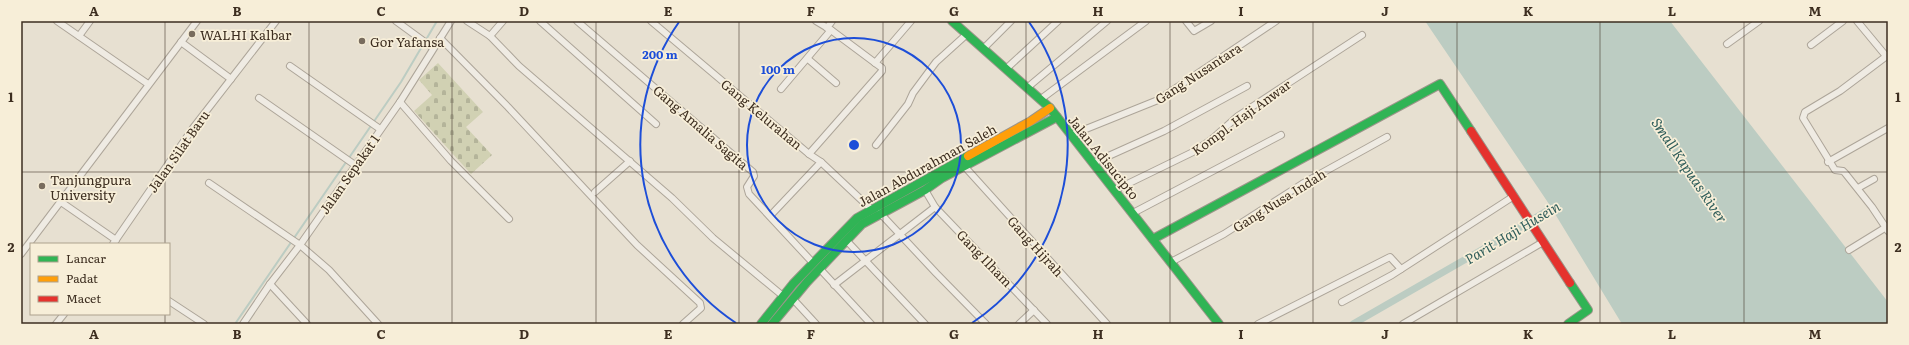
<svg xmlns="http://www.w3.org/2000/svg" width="1909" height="345" font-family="Literata,serif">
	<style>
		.cemetery { fill: url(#cemetery-stones) }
		.water { fill: #bcccc2 }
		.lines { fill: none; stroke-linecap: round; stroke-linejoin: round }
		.stream { stroke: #bcccc2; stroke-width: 2 }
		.canal { stroke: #bcccc2; stroke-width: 7 }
		.street-casing { stroke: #ada599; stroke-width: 8 }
		.fast-casing { stroke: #9c958a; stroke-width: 10 }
		.slow-casing { stroke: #9c958a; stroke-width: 10 }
		.jam-casing { stroke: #9c958a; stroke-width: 10 }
		.street { stroke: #efebe3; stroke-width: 6 }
		.fast { stroke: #30b455; stroke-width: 8 }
		.slow { stroke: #ff9f0a; stroke-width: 8 }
		.jam { stroke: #e5322d; stroke-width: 8 }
		.grid { fill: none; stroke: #3d2e20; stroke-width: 1; stroke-opacity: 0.55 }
		.ring { fill: none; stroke: #1d4ed8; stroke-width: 2 }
		.poi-dot { fill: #786c5e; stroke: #f7eed8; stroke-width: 1.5 }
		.labels { text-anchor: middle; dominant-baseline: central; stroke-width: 3.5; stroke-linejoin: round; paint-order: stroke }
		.poi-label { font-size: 13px; fill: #3d2e20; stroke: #f7eed8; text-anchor: start }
		.street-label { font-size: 13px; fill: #3d2e20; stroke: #f7eed8 }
		.water-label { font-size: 14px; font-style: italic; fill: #2f5d5a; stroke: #f7eed8 }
		.centre { fill: #1d4ed8; stroke: #f7eed8; stroke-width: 2 }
		.ring-label { font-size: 12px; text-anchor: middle; font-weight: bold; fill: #1d4ed8; stroke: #f7eed8; stroke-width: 3.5; stroke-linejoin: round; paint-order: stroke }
		.neatline { fill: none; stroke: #3d2e20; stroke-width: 1.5 }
		.grid-label { font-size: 13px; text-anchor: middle; font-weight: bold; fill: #3d2e20 }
	</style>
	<defs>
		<pattern id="cemetery-stones" width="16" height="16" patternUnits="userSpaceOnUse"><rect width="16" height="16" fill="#d1d1b3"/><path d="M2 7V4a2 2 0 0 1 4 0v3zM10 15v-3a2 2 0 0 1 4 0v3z" fill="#b4b49a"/></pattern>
	</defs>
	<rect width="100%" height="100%" fill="#e7e0d1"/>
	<polygon class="cemetery" points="438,63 483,112 466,127 492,155 471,174 414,111 432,95 419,80"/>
	<polygon class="water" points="1425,21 1670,21 1888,302 1888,324 1622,324 1549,204"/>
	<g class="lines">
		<polyline class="stream" points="235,324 401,82 437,21"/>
		<polyline class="canal" points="1353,324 1499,240 1558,204"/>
		<g class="street-casing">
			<g id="street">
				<polyline points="57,21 148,84"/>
				<polyline points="396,21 433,48"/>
				<polyline points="467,21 490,36 503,21"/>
				<polyline points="540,21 656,124"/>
				<polyline points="577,21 753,172 754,176 747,187 749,194 813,263"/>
				<polyline points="651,21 809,154 821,162 871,209"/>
				<polyline points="1186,21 1194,31 1211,21"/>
				<polyline points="1857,21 1886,56"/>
				<polyline points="827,28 832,21"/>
				<polyline points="79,36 90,21"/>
				<polyline points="490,36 519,66 672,198 713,238 783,296"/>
				<polyline points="440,38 508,107 637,245 700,303 701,308 683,324"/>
				<polyline points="181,42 231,79"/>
				<polyline points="1727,44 1759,21"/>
				<polyline points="1811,45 1843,21"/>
				<polyline points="984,48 1011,21"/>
				<polyline points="1888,55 1840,91 1805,112 1803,118 1835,170 1843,171 1845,173 1872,207 1888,231"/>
				<polyline points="808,59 836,83"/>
				<polyline points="875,63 911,21"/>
				<polyline points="290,66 380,129"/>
				<polyline points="1007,68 1058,21"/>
				<polyline points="1028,87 1107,21"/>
				<polyline points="781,89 831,30"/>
				<polyline points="259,98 355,165"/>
				<polyline points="1041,99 1146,21"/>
				<polyline points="400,102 451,161 509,219"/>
				<polyline points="1071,135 1158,100 1276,21"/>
				<polyline points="876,145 908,104 913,93 936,62 967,34"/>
				<polyline points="809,154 882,71 882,68 831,30 816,21"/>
				<polyline points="1828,162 1888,128"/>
				<polyline points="1093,163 1164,131 1247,86"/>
				<polyline points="965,167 1107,324"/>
				<polyline points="209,183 300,245 329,270 378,324"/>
				<polyline points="1858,188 1874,179"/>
				<polyline points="925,190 935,207 1047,324"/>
				<polyline points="1115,190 1193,152 1211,140 1238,116 1362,35"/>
				<polyline points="595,192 630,161"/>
				<polyline points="61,202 116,240"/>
				<polyline points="880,213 936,273 986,324"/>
				<polyline points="1133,213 1281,135"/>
				<polyline points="770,216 821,162"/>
				<polyline points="846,240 925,324"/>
				<polyline points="113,244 193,128 276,21"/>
				<polyline points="1849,250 1888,226"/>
				<polyline points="21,254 197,21"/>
				<polyline points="1171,262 1224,234 1302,184 1387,137"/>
				<polyline points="820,269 871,324"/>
				<polyline points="270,284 307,324"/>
				<polyline points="834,285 935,207"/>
				<polyline points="793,299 816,324"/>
				<polyline points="169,301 204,324"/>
				<polyline points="1342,302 1392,275 1514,196"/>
				<polyline points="56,324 64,314"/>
				<polyline points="243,324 270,284 300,245 400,102 451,21"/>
				<polyline points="1019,324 1034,310"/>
				<polyline points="1258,324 1390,257 1401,269"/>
				<polyline points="1403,324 1543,242"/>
			</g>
		</g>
		<g class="fast-casing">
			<g id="fast">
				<polyline points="952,21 1050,108 1219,324"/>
				<polyline points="1153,239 1440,84 1471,131"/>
				<polyline points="761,324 793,284 857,218 968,156"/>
				<polyline points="772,324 807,282 862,224 925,190 942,178 1057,117"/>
				<polyline points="1568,324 1588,310 1570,283"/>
			</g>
		</g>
		<g class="slow-casing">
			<polyline id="slow" points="968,156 1031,121 1050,108"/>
		</g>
		<g class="jam-casing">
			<polyline id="jam" points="1471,131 1570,283"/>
		</g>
		<use href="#street" class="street"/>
		<use href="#fast" class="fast"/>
		<use href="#slow" class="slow"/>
		<use href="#jam" class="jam"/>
	</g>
	<path class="grid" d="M165,21V244M309,21V324M452,21V324M596,21V324M739,21V324M883,21V324M1026,21V324M1170,21V324M1313,21V324M1457,21V324M1600,21V324M1744,21V324M21,172H1888M165,314V324"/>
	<g class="ring">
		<circle cx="854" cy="145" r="107"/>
		<path d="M736 323A214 214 0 0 1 679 22M1029 22A214 214 0 0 1 972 323"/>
	</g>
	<g class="poi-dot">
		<circle cx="192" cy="34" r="4"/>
		<circle cx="362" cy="41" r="4"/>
		<circle cx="42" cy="186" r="4"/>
	</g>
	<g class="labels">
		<g class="poi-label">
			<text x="200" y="34">WALHI Kalbar</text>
			<text x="370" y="41">Gor Yafansa</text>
			<text x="50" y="179">Tanjungpura<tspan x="50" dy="15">University</tspan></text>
		</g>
		<g class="street-label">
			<text transform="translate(1198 73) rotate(-33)">Gang Nusantara</text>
			<text transform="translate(762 114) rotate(40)">Gang Kelurahan</text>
			<text transform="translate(1241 117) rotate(-36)">Kompl. Haji Anwar</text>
			<text transform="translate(701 127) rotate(41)">Gang Amalia Sagita</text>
			<text transform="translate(178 151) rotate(-55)">Jalan Silat Baru</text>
			<text transform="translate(1104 157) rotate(51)">Jalan Adisucipto</text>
			<text transform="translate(927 165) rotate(-29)">Jalan Abdurahman Saleh</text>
			<text transform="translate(349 174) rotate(-55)">Jalan Sepakat 1</text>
			<text transform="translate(1279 200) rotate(-32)">Gang Nusa Indah</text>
			<text transform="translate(1036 246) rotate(48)">Gang Hijrah</text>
			<text transform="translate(985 258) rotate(46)">Gang Ilham</text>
		</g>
		<g class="water-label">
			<text transform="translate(1690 170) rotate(56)">Small Kapuas River</text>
			<text transform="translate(1512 232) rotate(-31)">Parit Haji Husein</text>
		</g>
	</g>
	<circle cx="854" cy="145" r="6" class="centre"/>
	<g class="ring-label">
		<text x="660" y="59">200 m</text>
		<text x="778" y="74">100 m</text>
	</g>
	<rect width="1909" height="345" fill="none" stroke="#f7eed8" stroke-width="44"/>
	<rect x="30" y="243" width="140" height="72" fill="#f7eed8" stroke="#ada18e"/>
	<rect x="38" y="256" width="20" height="6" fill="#30b455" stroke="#ada18e"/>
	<text x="66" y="263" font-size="12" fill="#3d2e20">Lancar</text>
	<rect x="38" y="276" width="20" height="6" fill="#ff9f0a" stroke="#ada18e"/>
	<text x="66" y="283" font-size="12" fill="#3d2e20">Padat</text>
	<rect x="38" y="296" width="20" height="6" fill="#e5322d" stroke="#ada18e"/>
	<text x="66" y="303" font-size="12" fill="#3d2e20">Macet</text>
	<rect x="22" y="22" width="1865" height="301" class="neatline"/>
	<g class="grid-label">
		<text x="94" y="16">A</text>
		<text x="237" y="16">B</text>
		<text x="381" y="16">C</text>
		<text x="524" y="16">D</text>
		<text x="668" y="16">E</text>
		<text x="811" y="16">F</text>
		<text x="954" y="16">G</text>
		<text x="1098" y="16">H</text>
		<text x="1241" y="16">I</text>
		<text x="1385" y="16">J</text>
		<text x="1528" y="16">K</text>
		<text x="1672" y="16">L</text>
		<text x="1815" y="16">M</text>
		<text x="11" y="102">1</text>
		<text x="1898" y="102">1</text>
		<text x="11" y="252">2</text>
		<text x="1898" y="252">2</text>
		<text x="94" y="339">A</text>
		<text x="237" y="339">B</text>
		<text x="381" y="339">C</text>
		<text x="524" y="339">D</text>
		<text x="668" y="339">E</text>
		<text x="811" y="339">F</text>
		<text x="954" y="339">G</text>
		<text x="1098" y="339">H</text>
		<text x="1241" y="339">I</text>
		<text x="1385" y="339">J</text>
		<text x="1528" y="339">K</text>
		<text x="1672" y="339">L</text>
		<text x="1815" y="339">M</text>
	</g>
</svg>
